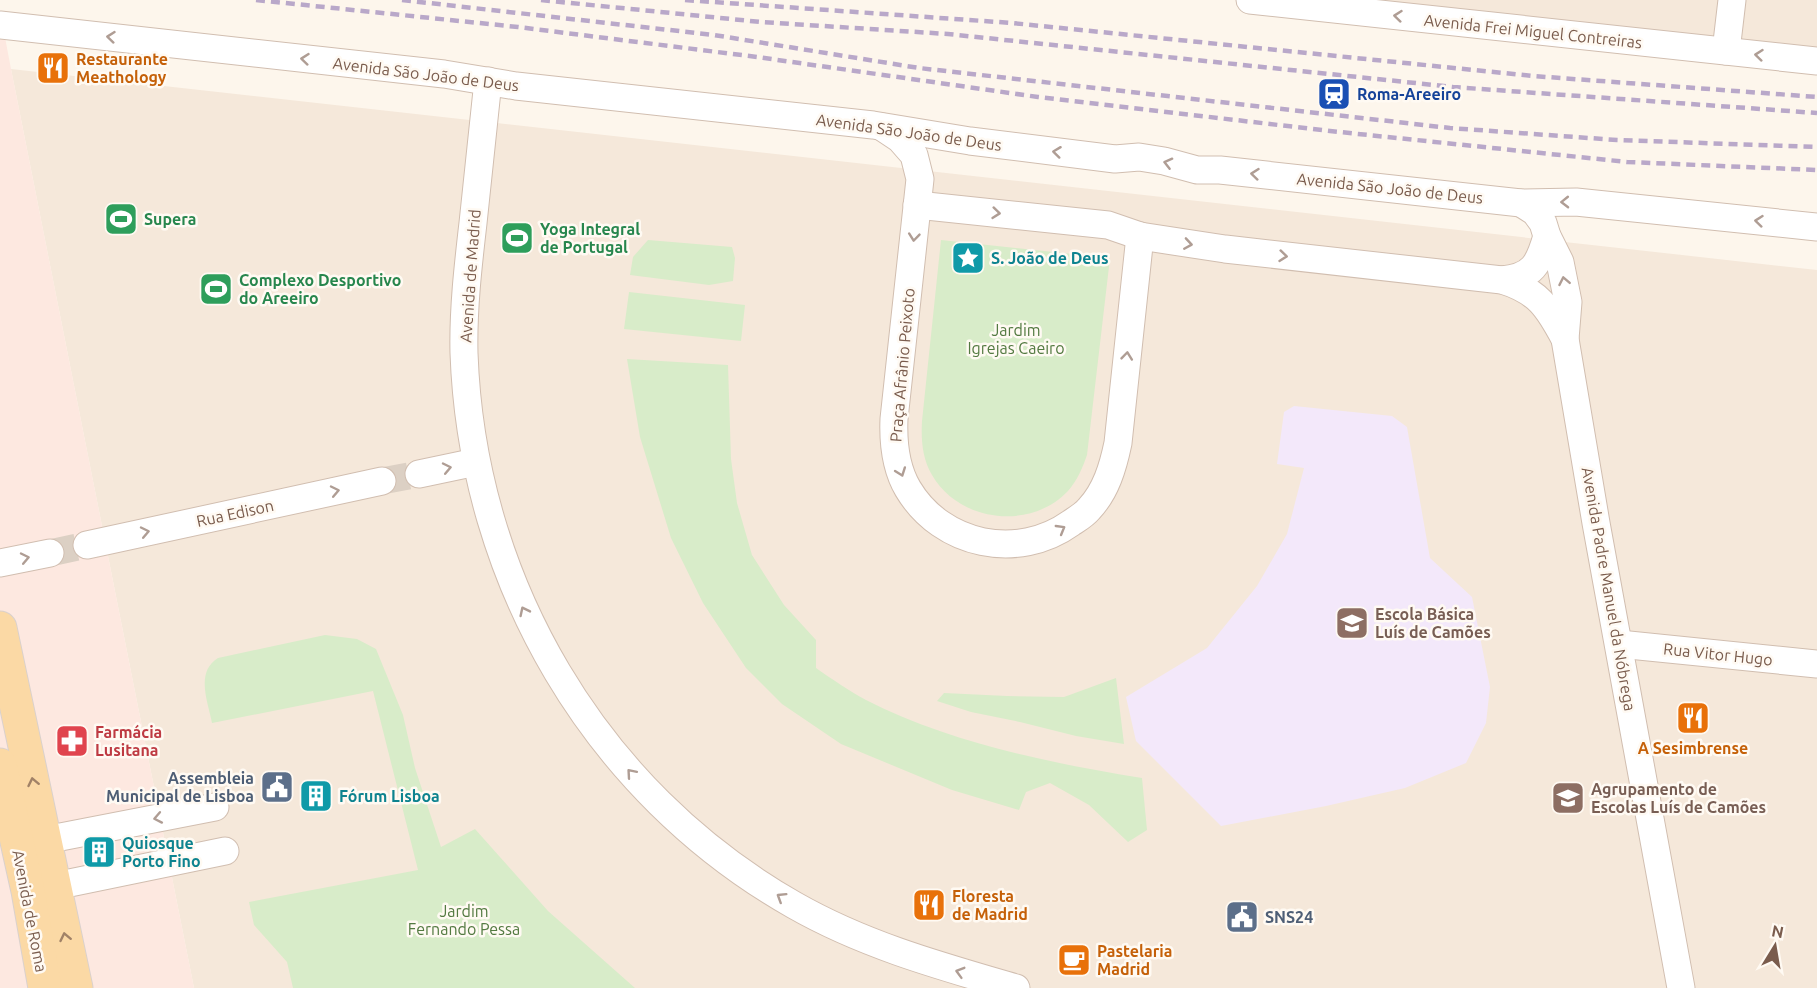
<svg xmlns="http://www.w3.org/2000/svg" width="1817" height="988" font-family="Ubuntu,sans-serif">
	<style>
		.residential { fill: #f5e8da }
		.commercial { fill: #fde8e0 }
		.education { fill: #f3e8fa }
		.green { fill: #d8ecc9 }
		.lines { fill: none; stroke-linecap: round; stroke-linejoin: round }
		.minor-tunnel { stroke: #dcd0c4; stroke-width: 27; stroke-dasharray: 27 14; stroke-linecap: butt }
		.minor-casing { stroke: #d1beb0; stroke-width: 29 }
		.major-casing { stroke: #dad1cd; stroke-width: 35 }
		.minor { stroke: #fff; stroke-width: 27 }
		.major { stroke: #fbd9a5; stroke-width: 33 }
		.rail { stroke: #b9a8c9; stroke-width: 4.5; stroke-dasharray: 9 6; stroke-linecap: butt }
		.oneway { stroke: #af9d94 }
		.oneway2 { stroke: #a18267 }
		.labels { text-anchor: middle; dominant-baseline: central; stroke-width: 5; stroke-linejoin: round; paint-order: stroke }
		.street-label { font-size: 16px; fill: #7a5c4d; stroke: #fffaf3 }
		.food-label { font-size: 16px; font-weight: bold; fill: #c56008; stroke: #fffaf3; text-anchor: start }
		.transit-label { font-size: 16px; font-weight: bold; fill: #164399; stroke: #fffaf3; text-anchor: start }
		.leisure-label { font-size: 16px; font-weight: bold; fill: #27864d; stroke: #fffaf3; text-anchor: start }
		.culture-label { font-size: 16px; font-weight: bold; fill: #0d838f; stroke: #fffaf3; text-anchor: start }
		.park-label { font-size: 16px; fill: #537a41; stroke: #fffaf3 }
		.education-label { font-size: 16px; font-weight: bold; fill: #785e54; stroke: #fffaf3; text-anchor: start }
		.health-label { font-size: 16px; font-weight: bold; fill: #be3a42; stroke: #fffaf3; text-anchor: start }
		.service-label { font-size: 16px; font-weight: bold; fill: #4e5e75; stroke: #fffaf3; text-anchor: end }
	</style>
	<rect width="100%" height="100%" fill="#fdf6ec"/>
	<g class="residential">
		<polygon points="1340,0 1817,0 1817,50"/>
		<polygon points="11,69 1817,270 1817,988 194,988"/>
	</g>
	<polygon class="commercial" points="0,11 11,69 194,988 0,988"/>
	<polygon class="education" points="1294,406 1392,416 1407,427 1430,558 1472,597 1490,687 1486,723 1466,763 1405,788 1326,806 1221,826 1136,741 1126,697 1207,648 1257,586 1287,534 1304,468 1277,464 1284,412"/>
	<g class="green">
		<polygon points="648,240 732,247 735,258 733,281 709,285 630,275 633,257"/>
		<path d="M941,240L1110,258L1087,455C1083,467 1077,481 1068,491C1030,531 959,522 932,475C922,458 921,439 922,421Z"/>
		<polygon points="629,292 745,305 741,341 624,329"/>
		<path d="M627,359L728,365L731,459L737,503L752,555L784,605L816,640V668C832,679 849,691 866,700C950,743 1050,763 1142,778L1147,830L1128,842L1089,805L1050,783L1026,792L1019,810L952,790L841,744L782,704L746,668L703,603L671,538L640,437Z"/>
		<path d="M325,635L357,639L376,649L403,715L415,768L441,847L475,829L548,911L635,988H293L287,962L254,925L249,902L418,870L373,691L212,723C208,702 195,672 218,658Z"/>
		<polygon points="1116,678 1124,744 1076,736 1020,722 971,712 937,701 944,693 1007,696 1064,697"/>
	</g>
	<g class="lines">
		<g class="minor-tunnel">
			<polyline points="382,481 419,474"/>
			<polyline points="50,553 87,545"/>
		</g>
		<g class="minor-casing">
			<g id="minor">
				<polyline points="1250,0 1817,61"/>
				<polyline points="0,25 444,74 516,86 873,125 970,141 1115,159 1139,157 1164,161 1197,170 1220,170 1521,203 1576,202 1817,227"/>
				<polyline points="1726,51 1732,0"/>
				<path d="M488,81C483,128 478,176 473,223C468,266 463,310 464,353C472,581 595,792 794,905C864,945 940,966 1016,988"/>
				<path d="M882,127L900,139L914,155L920,179L894,419C893,443 895,467 908,489C942,546 1018,561 1071,523C1077,519 1084,515 1089,509C1106,491 1113,467 1118,443L1140,236"/>
				<polyline points="1521,203 1535,212 1543,223 1547,236 1560,262 1568,302 1565,339 1596,523 1681,988"/>
				<path d="M917,205L1108,225L1140,236L1225,249L1502,280C1538,291 1548,307 1565,339"/>
				<path d="M1502,280C1533,277 1539,264 1547,236"/>
				<polyline points="419,474 476,462"/>
				<polyline points="87,545 382,481"/>
				<polyline points="0,563 50,553"/>
				<polyline points="1619,644 1817,664"/>
				<polyline points="45,840 215,807"/>
				<polyline points="55,886 225,851"/>
			</g>
		</g>
		<g class="major-casing">
			<g id="major">
				<polyline points="0,628 76,988"/>
				<polyline points="0,765 28,891 45,988"/>
			</g>
		</g>
		<use href="#minor" class="minor"/>
		<use href="#major" class="major"/>
		<g class="rail">
			<polyline points="256,0 518,27 757,57 1038,97 1330,131 1627,162 1817,170"/>
			<polyline points="402,0 714,35 919,68 1450,128 1617,140 1817,147"/>
			<polyline points="541,0 761,22 948,34 1453,87 1817,113"/>
			<polyline points="685,0 1012,23 1533,76 1817,97"/>
		</g>
	</g>
	<defs><path id="oneway-chevron" d="M-2-3.5L2.5 0L-2 3.5" fill="none" stroke-width="1.6" stroke-linecap="round" stroke-linejoin="round" transform="scale(1.5)"/></defs>
	<g class="oneway">
		<use href="#oneway-chevron" transform="translate(1398 16) rotate(-174)"/>
		<use href="#oneway-chevron" transform="translate(111 37) rotate(-174)"/>
		<use href="#oneway-chevron" transform="translate(1759 55) rotate(-174)"/>
		<use href="#oneway-chevron" transform="translate(305 59) rotate(-174)"/>
		<use href="#oneway-chevron" transform="translate(1057 152) rotate(-173)"/>
		<use href="#oneway-chevron" transform="translate(1168 163) rotate(-166)"/>
		<use href="#oneway-chevron" transform="translate(1255 174) rotate(-174)"/>
		<use href="#oneway-chevron" transform="translate(1565 202) rotate(179)"/>
		<use href="#oneway-chevron" transform="translate(996 213) rotate(6)"/>
		<use href="#oneway-chevron" transform="translate(1759 221) rotate(-174)"/>
		<use href="#oneway-chevron" transform="translate(914 237) rotate(96)"/>
		<use href="#oneway-chevron" transform="translate(1188 244) rotate(9)"/>
		<use href="#oneway-chevron" transform="translate(1283 256) rotate(6)"/>
		<use href="#oneway-chevron" transform="translate(1564 281) rotate(-101)"/>
		<use href="#oneway-chevron" transform="translate(1127 356) rotate(-84)"/>
		<use href="#oneway-chevron" transform="translate(447 468) rotate(-12)"/>
		<use href="#oneway-chevron" transform="translate(901 472) rotate(70)"/>
		<use href="#oneway-chevron" transform="translate(335 491) rotate(-12)"/>
		<use href="#oneway-chevron" transform="translate(1061 529) rotate(-30)"/>
		<use href="#oneway-chevron" transform="translate(145 532) rotate(-12)"/>
		<use href="#oneway-chevron" transform="translate(25 558) rotate(-12)"/>
		<use href="#oneway-chevron" transform="translate(524 611) rotate(-116)"/>
		<use href="#oneway-chevron" transform="translate(631 773) rotate(-131)"/>
		<use href="#oneway-chevron" transform="translate(158 818) rotate(169)"/>
		<use href="#oneway-chevron" transform="translate(781 897) rotate(-148)"/>
		<use href="#oneway-chevron" transform="translate(960 972) rotate(-164)"/>
	</g>
	<g class="oneway2">
		<use href="#oneway-chevron" transform="translate(33 782) rotate(-102)"/>
		<use href="#oneway-chevron" transform="translate(65 937) rotate(-102)"/>
	</g>
	<defs>
		<g id="restaurant-square" transform="scale(1.725)"><rect x="-9" y="-9" width="18" height="18" rx="4" fill="#e8710a" stroke="#fffaf3"/><path d="M-5-6h1v4h1v-4h1v4h1v-4h1v5L-1.5 .5V6h-2V.5L-5-1ZM5-6V6H3V1.5H1.5Q1.5-4 5-6Z" fill="#fff"/></g>
		<g id="station-square" transform="scale(1.725)"><rect x="-9" y="-9" width="18" height="18" rx="4" fill="#1a4fb4" stroke="#fffaf3"/><path d="M-3-6H3Q5-6 5-4V2Q5 4 3 4L4.5 6H3L1.5 4h-3L-3 6H-4.5L-3 4Q-5 4-5 2V-4Q-5-6-3-6ZM-3.5-4v3h7v-3ZM-3.5 1v1.5H-2V1ZM2 1v1.5H3.5V1Z" fill="#fff"/></g>
		<g id="stadium-square" transform="scale(1.725)"><rect x="-9" y="-9" width="18" height="18" rx="4" fill="#2e9e5b" stroke="#fffaf3"/><path d="M0-5a6.5 5 0 1 0 0 10a6.5 5 0 1 0 0-10ZM-3.5-1.8h7v3.6h-7Z" fill="#fff"/></g>
		<g id="sight-square" transform="scale(1.725)"><rect x="-9" y="-9" width="18" height="18" rx="4" fill="#0f9aa8" stroke="#fffaf3"/><path d="M0-6L1.8-2.2L6-1.7L2.9 1.2L3.7 5.4L0 3.3L-3.7 5.4L-2.9 1.2L-6-1.7L-1.8-2.2Z" fill="#fff"/></g>
		<g id="school-square" transform="scale(1.725)"><rect x="-9" y="-9" width="18" height="18" rx="4" fill="#8d6e63" stroke="#fffaf3"/><path d="M0-5L7-2L0 1L-7-2ZM-4 1L0 2.5L4 1V4Q0 6-4 4Z" fill="#fff"/></g>
		<g id="pharmacy-square" transform="scale(1.725)"><rect x="-9" y="-9" width="18" height="18" rx="4" fill="#e0444e" stroke="#fffaf3"/><path d="M-2-6h4v4h4v4h-4v4h-4v-4h-4v-4h4Z" fill="#fff"/></g>
		<g id="civic-square" transform="scale(1.725)"><rect x="-9" y="-9" width="18" height="18" rx="4" fill="#5c6f8a" stroke="#fffaf3"/><path d="M-.6-6.5H3V-4.5H.6V-3L4-1V1h2V6H-6V1h2V-1L-.6-3ZM-1.2 2.5V6h2.4V2.5Z" fill="#fff"/></g>
		<g id="building-square" transform="scale(1.725)"><rect x="-9" y="-9" width="18" height="18" rx="4" fill="#0f9aa8" stroke="#fffaf3"/><path d="M-4-6H4V6H1V3H-1V6H-4ZM-2.5-4.3h1.7v1.8h-1.7ZM.8-4.3h1.7v1.8H.8ZM-2.5-1h1.7V.8h-1.7ZM.8-1h1.7V.8H.8Z" fill="#fff"/></g>
		<g id="cafe-square" transform="scale(1.725)"><rect x="-9" y="-9" width="18" height="18" rx="4" fill="#e8710a" stroke="#fffaf3"/><path d="M-5.5-4.5H6V0H3Q3 3.5 0 3.5H-2.5Q-5.5 3.5-5.5 0ZM3-3.2v2h1.7v-2ZM-6 4.5H4V6H-6Z" fill="#fff"/></g>
	</defs>
	<g fill-rule="evenodd">
		<use href="#restaurant-square" x="53" y="68"/>
		<use href="#station-square" x="1334" y="94"/>
		<use href="#stadium-square" x="121" y="219"/>
		<use href="#stadium-square" x="517" y="238"/>
		<use href="#sight-square" x="968" y="258"/>
		<use href="#stadium-square" x="216" y="289"/>
		<use href="#school-square" x="1352" y="623"/>
		<use href="#restaurant-square" x="1693" y="718"/>
		<use href="#pharmacy-square" x="72" y="741"/>
		<use href="#civic-square" x="277" y="787"/>
		<use href="#building-square" x="316" y="796"/>
		<use href="#school-square" x="1568" y="798"/>
		<use href="#building-square" x="99" y="852"/>
		<use href="#restaurant-square" x="929" y="905"/>
		<use href="#civic-square" x="1242" y="917"/>
		<use href="#cafe-square" x="1074" y="960"/>
	</g>
	<g class="labels">
		<g class="street-label">
			<text transform="translate(1533 31) rotate(6)">Avenida Frei Miguel Contreiras</text>
			<text transform="translate(426 74) rotate(7)">Avenida São João de Deus</text>
			<text transform="translate(909 132) rotate(8)">Avenida São João de Deus</text>
			<text transform="translate(1390 188) rotate(6)">Avenida São João de Deus</text>
			<text transform="translate(470 276) rotate(-86)">Avenida de Madrid</text>
			<text transform="translate(902 365) rotate(-85)">Praça Afrânio Peixoto</text>
			<text transform="translate(235 513) rotate(-12)">Rua Edison</text>
			<text transform="translate(1609 589) rotate(80)">Avenida Padre Manuel da Nóbrega</text>
			<text transform="translate(1718 654) rotate(6)">Rua Vitor Hugo</text>
			<text transform="translate(30 911) rotate(79)">Avenida de Roma</text>
		</g>
		<g class="food-label">
			<text x="76" y="59">Restaurante<tspan x="76" dy="18">Meathology</tspan></text>
			<text x="1693" y="748" text-anchor="middle">A Sesimbrense</text>
			<text x="952" y="896">Floresta<tspan x="952" dy="18">de Madrid</tspan></text>
			<text x="1097" y="951">Pastelaria<tspan x="1097" dy="18">Madrid</tspan></text>
		</g>
		<g class="transit-label">
			<text x="1357" y="94">Roma-Areeiro</text>
		</g>
		<g class="leisure-label">
			<text x="144" y="219">Supera</text>
			<text x="540" y="229">Yoga Integral<tspan x="540" dy="18">de Portugal</tspan></text>
			<text x="239" y="280">Complexo Desportivo<tspan x="239" dy="18">do Areeiro</tspan></text>
		</g>
		<g class="culture-label">
			<text x="991" y="258">S. João de Deus</text>
			<text x="339" y="796">Fórum Lisboa</text>
			<text x="122" y="843">Quiosque<tspan x="122" dy="18">Porto Fino</tspan></text>
		</g>
		<g class="park-label">
			<text x="1016" y="330">Jardim<tspan x="1016" dy="18">Igrejas Caeiro</tspan></text>
			<text x="464" y="911">Jardim<tspan x="464" dy="18">Fernando Pessa</tspan></text>
		</g>
		<g class="education-label">
			<text x="1375" y="614">Escola Básica<tspan x="1375" dy="18">Luís de Camões</tspan></text>
			<text x="1591" y="789">Agrupamento de<tspan x="1591" dy="18">Escolas Luís de Camões</tspan></text>
		</g>
		<g class="health-label">
			<text x="95" y="732">Farmácia<tspan x="95" dy="18">Lusitana</tspan></text>
		</g>
		<g class="service-label">
			<text x="254" y="778">Assembleia<tspan x="254" dy="18">Municipal de Lisboa</tspan></text>
			<text x="1265" y="917" text-anchor="start">SNS24</text>
		</g>
	</g>
	<g transform="translate(1775 946) rotate(11)" stroke="#fffaf3" stroke-width="4.5" paint-order="stroke">
	<path d="M0-4.5L10 22L0 15L-10 22Z" fill="#7a5c4d"/>
	<text y="-9" font-size="16" font-weight="bold" text-anchor="middle" fill="#7a5c4d">N</text>
	</g>
</svg>
